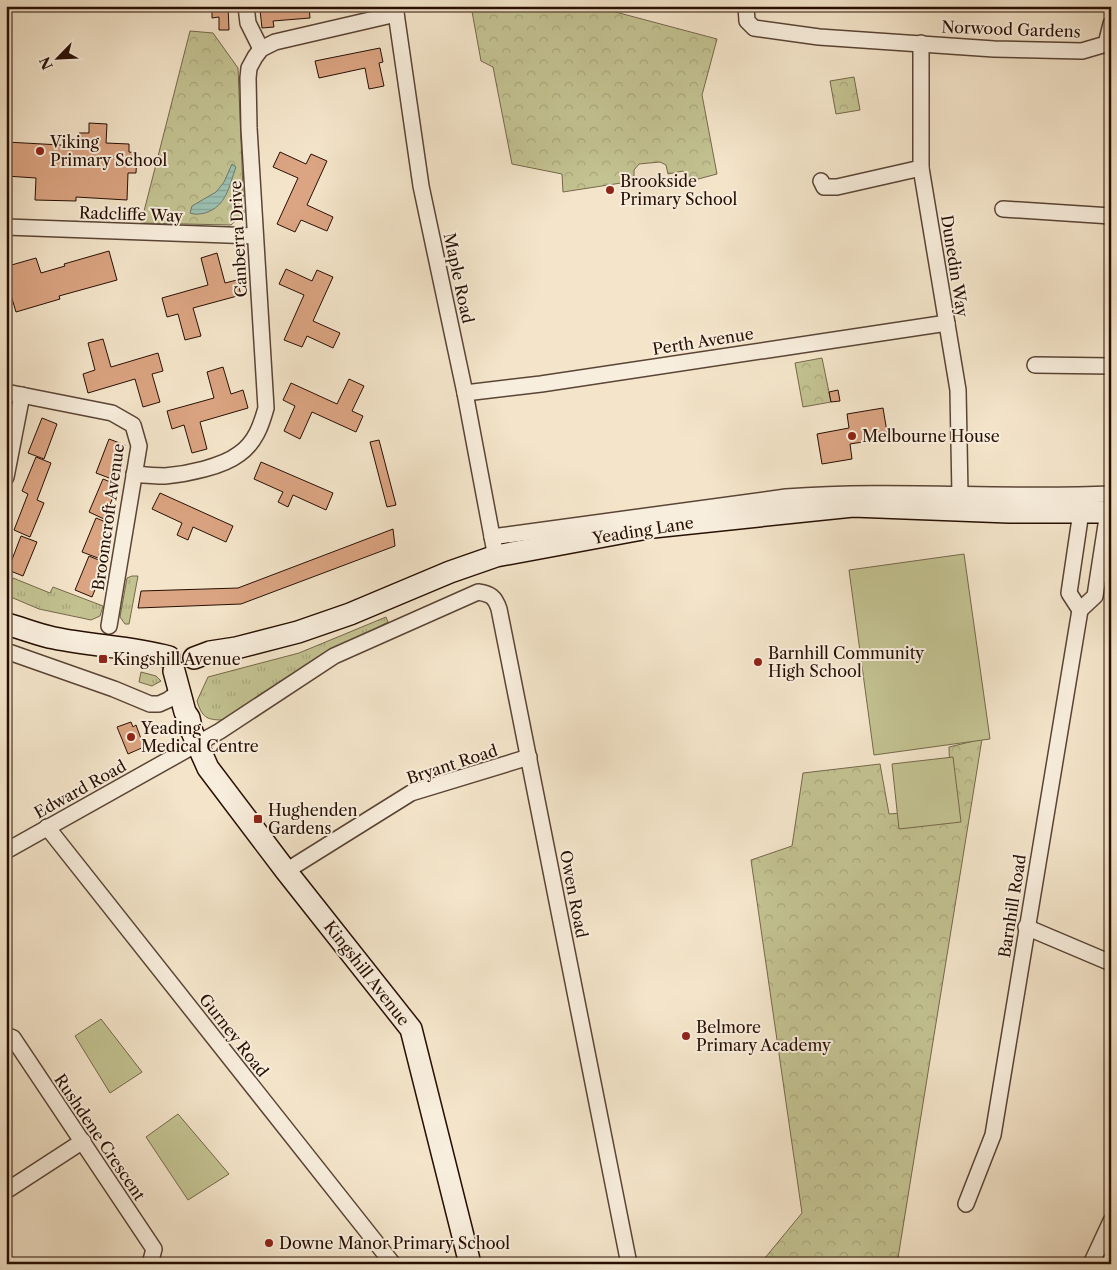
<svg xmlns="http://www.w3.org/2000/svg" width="1117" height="1270" font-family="'Libre Caslon Text',serif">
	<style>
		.grass { fill: url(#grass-tufts); stroke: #75684a }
		.forest { fill: url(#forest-crowns); stroke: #75684a }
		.garden { fill: #c3c291; stroke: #75684a }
		.water { fill: url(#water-rules); stroke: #6d796b }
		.building { fill: #dba482; stroke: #270f03 }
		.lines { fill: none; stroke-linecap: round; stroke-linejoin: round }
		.street-casing { stroke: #5a4435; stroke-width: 18 }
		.secondary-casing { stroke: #270f03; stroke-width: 24 }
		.street { stroke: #f8eedd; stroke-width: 15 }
		.secondary { stroke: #f8eedd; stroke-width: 21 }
		.poi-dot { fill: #8f2418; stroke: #f8eedd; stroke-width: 2 }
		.labels { text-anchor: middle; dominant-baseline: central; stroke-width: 4; stroke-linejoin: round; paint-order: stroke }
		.street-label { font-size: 16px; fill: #270f03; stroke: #f8eedd }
		.poi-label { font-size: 16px; fill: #270f03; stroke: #f8eedd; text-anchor: start }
	</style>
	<defs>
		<pattern id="grass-tufts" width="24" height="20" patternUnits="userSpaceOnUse" patternTransform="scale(1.25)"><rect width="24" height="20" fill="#c3c291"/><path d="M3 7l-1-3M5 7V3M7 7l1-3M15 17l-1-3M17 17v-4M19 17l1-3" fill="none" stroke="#a8a67b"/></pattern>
		<pattern id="forest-crowns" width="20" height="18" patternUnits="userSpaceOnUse" patternTransform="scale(1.25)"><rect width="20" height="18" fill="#c3c291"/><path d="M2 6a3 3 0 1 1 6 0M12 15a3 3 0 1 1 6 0" fill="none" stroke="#a8a67b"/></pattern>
		<pattern id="water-rules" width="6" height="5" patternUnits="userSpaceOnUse" patternTransform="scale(1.25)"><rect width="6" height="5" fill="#9cc0b1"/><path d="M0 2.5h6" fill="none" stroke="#86a497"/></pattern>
	</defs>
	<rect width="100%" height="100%" fill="#f4e5ca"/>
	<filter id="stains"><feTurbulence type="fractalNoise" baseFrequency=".004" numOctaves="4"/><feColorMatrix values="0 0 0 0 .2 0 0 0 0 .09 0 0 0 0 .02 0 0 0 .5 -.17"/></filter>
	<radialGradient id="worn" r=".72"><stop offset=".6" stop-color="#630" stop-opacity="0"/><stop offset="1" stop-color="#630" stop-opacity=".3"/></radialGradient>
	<g class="grass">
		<polygon points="132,576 138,576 129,624 125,624 120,617 127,578"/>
		<polygon points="13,578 50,593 53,587 103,606 100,616 91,620 39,609 6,595"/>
		<path d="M386,617L388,622L323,656L223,720C206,720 202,717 197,701L208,677L299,653Z"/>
		<polygon points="141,672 156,676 161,681 152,686 139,682"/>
	</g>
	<g class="forest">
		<polygon points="471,6 593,6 717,39 702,95 717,174 687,182 683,171 668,174 666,165 660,162 639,164 634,170 634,181 563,192 562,174 512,164 493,67 481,61"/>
		<polygon points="190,31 213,33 238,68 244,213 231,225 141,223"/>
		<polygon points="854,77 860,110 836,114 830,81"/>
		<polygon points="822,358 831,402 803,407 795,363"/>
		<polygon points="982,739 897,1264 760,1264 802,1213 751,860 792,846 803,773 880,764 889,814 951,809 949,747"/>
	</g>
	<g class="garden">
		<polygon points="964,554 990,739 874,755 849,570"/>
		<polygon points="953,757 961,822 899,829 892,764"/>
		<polygon points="101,1019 142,1072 110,1093 75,1036"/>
		<polygon points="178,1114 229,1174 188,1200 146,1137"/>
	</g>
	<path class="water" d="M232,164L236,167C229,186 227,206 205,213C199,214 196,215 190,213L192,206L216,192L224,182Z"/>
	<g class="building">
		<polygon points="212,6 228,6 229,30 219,30 219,17 212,18"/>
		<polygon points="269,6 309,6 310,18 273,21 274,27 262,28 260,10 269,9"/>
		<polygon points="380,48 383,62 379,63 384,86 369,89 365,68 319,78 315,61"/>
		<polygon points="89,123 107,124 106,143 129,144 129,152 137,153 136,173 128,173 127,200 76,197 76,201 35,200 36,178 6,176 6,142 79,146 79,133 89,133"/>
		<polygon points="280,152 306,164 311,154 327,161 307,205 333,217 327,231 301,220 295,232 277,224 298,178 273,167"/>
		<polygon points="109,251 117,280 59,296 60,299 16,312 7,282 12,280 8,266 36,258 41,273 65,266 64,264"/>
		<polygon points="217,253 225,283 237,280 241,295 193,308 201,336 185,340 178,314 167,317 162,298 208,285 201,258"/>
		<polygon points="286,269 312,281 317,270 333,277 313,321 340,333 333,348 307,336 302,347 284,340 304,295 279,284"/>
		<polygon points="103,339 111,367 158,353 163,371 152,374 160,402 143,407 135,379 88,393 83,374 95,370 88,343"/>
		<polygon points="223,367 231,394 243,390 248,408 200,422 207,449 192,453 184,425 172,429 167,411 214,398 207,372"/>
		<polygon points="349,379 364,386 352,411 363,416 356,432 312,412 300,439 284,431 295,406 283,400 291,383 337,404"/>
		<polygon points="838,390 840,401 831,402 829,392"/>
		<polygon points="883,408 888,438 850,444 852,459 822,464 817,434 849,428 847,414"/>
		<polygon points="42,418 57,424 44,459 28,453"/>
		<polygon points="109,439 125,445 112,479 96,473"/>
		<polygon points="379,440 396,505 387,507 370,442"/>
		<polygon points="36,457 51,463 37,500 44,503 30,537 14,530 28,494 22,491"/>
		<polygon points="261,462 333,493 326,510 293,495 288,507 278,502 283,492 254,479"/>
		<polygon points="103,479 118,485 104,519 89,512"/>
		<polygon points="160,493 233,526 226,542 193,527 188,540 177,535 182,523 152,509"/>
		<polygon points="96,518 111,524 98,558 82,552"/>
		<polygon points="393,529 395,546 241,604 138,608 141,591 238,588"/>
		<polygon points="21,536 37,542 23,576 8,570"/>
		<polygon points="89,556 106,563 92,597 75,590"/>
		<polygon points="131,722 133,727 136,725 144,747 128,754 117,727"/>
	</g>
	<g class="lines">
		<g class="street-casing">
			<g id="street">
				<polyline points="246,6 248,23 261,49"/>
				<polyline points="395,6 421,186 465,393 494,547"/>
				<polyline points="746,6 747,21 754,28 819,37 994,49 1082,51 1106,44 1111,24"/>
				<polyline points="921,43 921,168 958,390 960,495"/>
				<polyline points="821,181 824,187 837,187 921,168"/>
				<polyline points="1003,209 1111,216"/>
				<polyline points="6,227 255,236"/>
				<polyline points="1035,365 1111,366"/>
				<polyline points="6,392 112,413 133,425 139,446 109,626"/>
				<polyline points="465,393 541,384 947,323"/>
				<path d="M134,474C144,475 155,476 165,476C187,474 222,467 239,454C255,443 261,426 266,408L249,128L248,78L249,68L255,57L261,49L275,42L396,14"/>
				<polyline points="6,477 22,395"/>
				<polyline points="1081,512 1069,593 1080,610 1095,596 1108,512"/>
				<path d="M492,537L786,497C894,489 1003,499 1111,494"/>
				<polyline points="6,651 114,689 150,704 159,704 168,700 179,692"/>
				<polyline points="47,827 393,1264"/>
				<path d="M6,851L220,731L334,656L478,592C491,594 495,597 499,609L629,1264"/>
				<polyline points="286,871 411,793 529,757"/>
				<polyline points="1026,927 1111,963"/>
				<polyline points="6,1035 13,1038 154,1249 150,1264"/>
				<polyline points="6,1191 83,1141"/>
				<polyline points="966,1204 993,1135 1080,610"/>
				<polyline points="1091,1264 1111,1221"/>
			</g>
		</g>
		<g class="secondary-casing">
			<g id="secondary">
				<path d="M6,624C22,628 38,635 54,638C93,646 132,647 169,657"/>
				<polyline points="194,658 210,652 236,648 298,632 350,614 450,572 496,556 653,527 853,506 1009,512 1111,512"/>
				<polyline points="174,671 185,712 189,718 192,732 208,768 286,871 411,1029 470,1264"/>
			</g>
		</g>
		<use href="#street" class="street"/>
		<use href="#secondary" class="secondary"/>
	</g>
	<g class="poi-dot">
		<circle cx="40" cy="151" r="5"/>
		<circle cx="610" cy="190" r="5"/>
		<circle cx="852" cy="436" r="5"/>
		<rect x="98" y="654" width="10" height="10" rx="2.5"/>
		<circle cx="758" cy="662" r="5"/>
		<circle cx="131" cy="737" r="5"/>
		<rect x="253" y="814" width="10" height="10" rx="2.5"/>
		<circle cx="686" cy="1036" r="5"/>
		<circle cx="269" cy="1243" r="5"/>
	</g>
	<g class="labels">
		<g class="street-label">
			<text transform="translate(1011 29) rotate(2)">Norwood Gardens</text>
			<text transform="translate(131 214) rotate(2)">Radcliffe Way</text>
			<text transform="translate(238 239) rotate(-93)">Canberra Drive</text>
			<text transform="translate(955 266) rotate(81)">Dunedin Way</text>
			<text transform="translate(459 278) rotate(78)">Maple Road</text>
			<text transform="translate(703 341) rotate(-9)">Perth Avenue</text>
			<text transform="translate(108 517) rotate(-82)">Broomcroft Avenue</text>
			<text transform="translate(643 530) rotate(-9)">Yeading Lane</text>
			<text transform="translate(452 764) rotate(-18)">Bryant Road</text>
			<text transform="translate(80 789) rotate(-29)">Edward Road</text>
			<text transform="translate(574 894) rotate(79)">Owen Road</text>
			<text transform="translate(1012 906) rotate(-81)">Barnhill Road</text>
			<text transform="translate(367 973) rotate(52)">Kingshill Avenue</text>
			<text transform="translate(234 1035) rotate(52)">Gurney Road</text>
			<text transform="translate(100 1137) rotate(56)">Rushdene Crescent</text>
		</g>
		<g class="poi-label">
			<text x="50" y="142">Viking<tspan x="50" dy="18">Primary School</tspan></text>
			<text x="620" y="181">Brookside<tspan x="620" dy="18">Primary School</tspan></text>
			<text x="862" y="436">Melbourne House</text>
			<text x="768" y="653">Barnhill Community<tspan x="768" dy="18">High School</tspan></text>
			<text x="113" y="659">Kingshill Avenue</text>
			<text x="141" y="728">Yeading<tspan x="141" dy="18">Medical Centre</tspan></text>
			<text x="268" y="810">Hughenden<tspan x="268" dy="18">Gardens</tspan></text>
			<text x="696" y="1027">Belmore<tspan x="696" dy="18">Primary Academy</tspan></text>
			<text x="279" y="1243">Downe Manor Primary School</text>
		</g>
	</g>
	<rect width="1117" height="1270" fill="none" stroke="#f4e5ca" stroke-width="25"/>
	<rect x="8" y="8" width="1102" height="1255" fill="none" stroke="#270f03" stroke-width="2.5"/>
	<rect x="12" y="12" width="1092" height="1245" fill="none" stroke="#270f03"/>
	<g transform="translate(58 58) rotate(246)" stroke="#f8eedd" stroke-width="4" paint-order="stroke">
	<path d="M0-4L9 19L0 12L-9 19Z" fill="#270f03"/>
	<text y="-8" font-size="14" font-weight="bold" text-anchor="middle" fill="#270f03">N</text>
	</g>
	<rect width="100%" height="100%" filter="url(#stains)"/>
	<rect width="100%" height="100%" fill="url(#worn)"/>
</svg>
